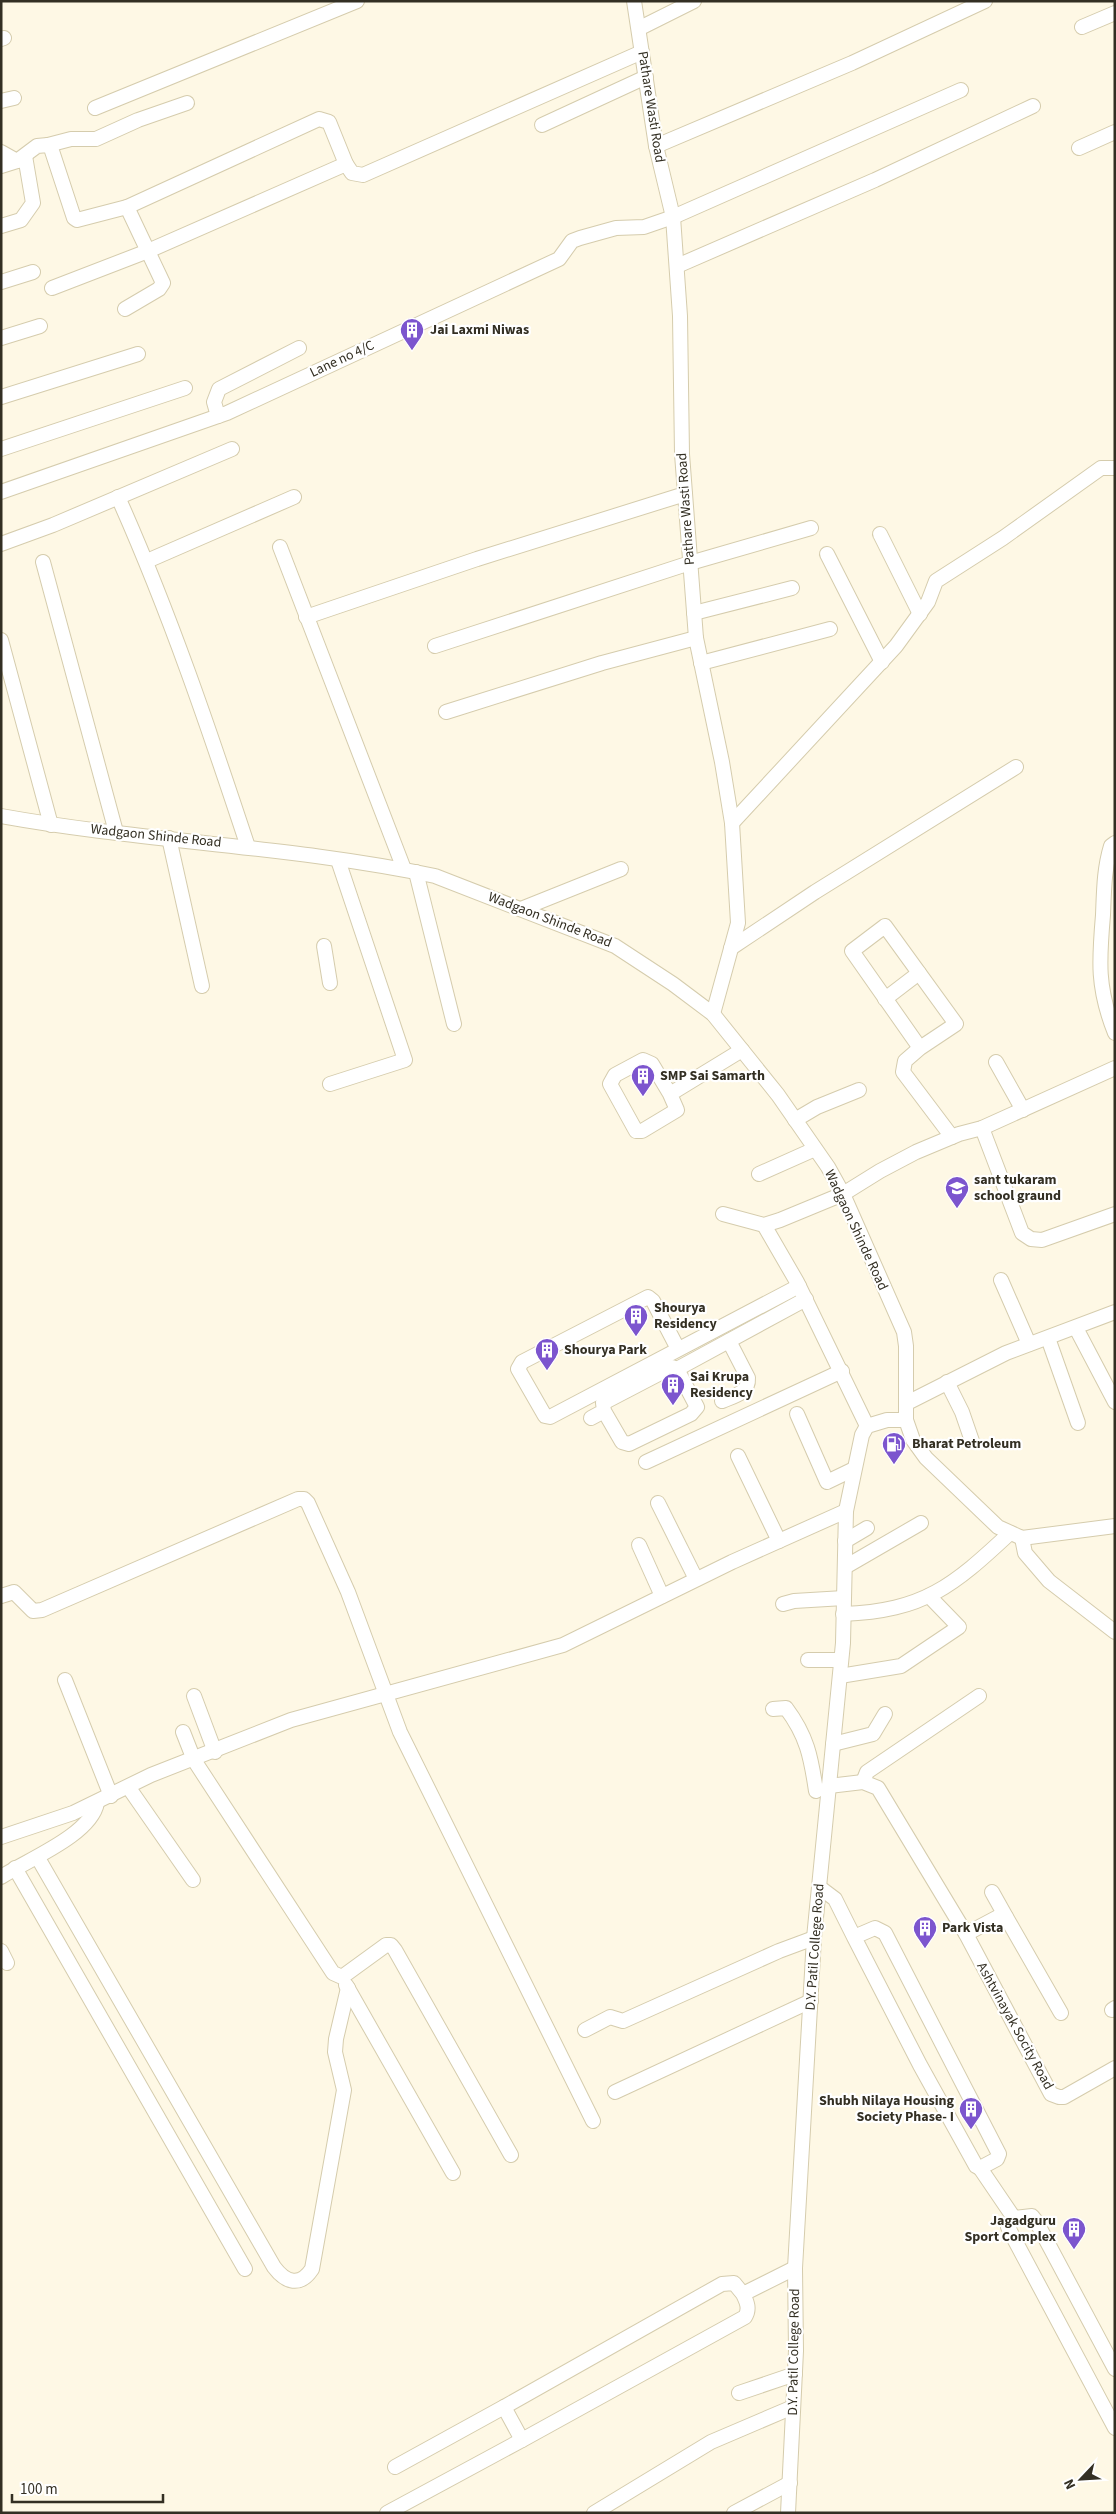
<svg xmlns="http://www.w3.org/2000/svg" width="1116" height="2514" font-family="'Source Sans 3',sans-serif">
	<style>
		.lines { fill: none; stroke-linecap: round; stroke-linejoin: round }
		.minor-casing { stroke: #d5ccad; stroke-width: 16 }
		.minor { stroke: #fff; stroke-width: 14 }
		.labels { text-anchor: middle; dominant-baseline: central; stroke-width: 4.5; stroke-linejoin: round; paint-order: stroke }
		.street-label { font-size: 14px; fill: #332f23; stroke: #fff }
		.poi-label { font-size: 14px; font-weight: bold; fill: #332f23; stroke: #fff; text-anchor: start }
	</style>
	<rect width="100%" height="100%" fill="#fef8e5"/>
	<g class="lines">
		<g class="minor-casing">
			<g id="minor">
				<polyline points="634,1 656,146 673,217 680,316 682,454 696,638 722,762 732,823 738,923 713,1014"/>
				<polyline points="1082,27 1115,13"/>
				<polyline points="640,28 694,1"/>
				<polyline points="1,39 4,38"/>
				<polyline points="1,101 14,98"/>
				<polyline points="95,108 357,1"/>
				<polyline points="542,125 646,77"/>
				<polyline points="48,145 71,139 96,139 138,120 187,103"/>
				<polyline points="656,146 852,63 985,1"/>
				<polyline points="1079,148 1115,132"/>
				<polyline points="1,152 17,161"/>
				<polyline points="1,166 17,161 37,146 48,145 51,148 74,218 77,220 127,207 319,119 329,122 346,164"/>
				<polyline points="1,226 21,220 33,203 25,156"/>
				<polyline points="677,266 875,180 1033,106"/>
				<polyline points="1,282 33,272"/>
				<polyline points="52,288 148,251 346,164 352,173 363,175 642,52"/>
				<polyline points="125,309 159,289 163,283 127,207"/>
				<polyline points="1,338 40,326"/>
				<polyline points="1,397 138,354"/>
				<polyline points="218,416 214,402 219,389 299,348"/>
				<polyline points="1,449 185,388"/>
				<polyline points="1,492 227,413 559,259 572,241 580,238 616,228 644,227 673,217 961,90"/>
				<path d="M118,497C169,611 209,729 248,847"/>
				<polyline points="880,534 920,614"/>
				<polyline points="1,544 53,525 232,449"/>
				<polyline points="280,547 404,869"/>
				<polyline points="827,554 882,662"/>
				<polyline points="147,561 294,497"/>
				<polyline points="43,562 116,832"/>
				<polyline points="694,613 792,588"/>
				<polyline points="306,617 477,559 685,494"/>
				<polyline points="1,640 51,825"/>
				<polyline points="435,646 690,563 811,528"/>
				<polyline points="701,663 830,629"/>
				<polyline points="446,712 602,663 696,638"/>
				<path d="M1,816C145,842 292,846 435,876L615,946L673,984L713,1014L778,1095L828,1167L843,1194L904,1332L906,1346V1420L913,1440L926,1458L998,1527L1022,1538L1115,1526"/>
				<polyline points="732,823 896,646 928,602 936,581 1003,538 1101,468 1115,468"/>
				<polyline points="169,838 202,986"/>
				<path d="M1115,843L1111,846C1104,869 1104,891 1103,915C1099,961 1097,988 1115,1033"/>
				<polyline points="416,872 454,1024"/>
				<polyline points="521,909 621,869"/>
				<polyline points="324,946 330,983"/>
				<polyline points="731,948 815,892 1016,767"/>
				<polyline points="885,999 919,973"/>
				<polyline points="920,1048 956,1024 885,926 852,951 920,1048 905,1061 903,1072 952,1137"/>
				<polyline points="996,1062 1023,1110"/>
				<polyline points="330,1084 405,1060 338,860"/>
				<polyline points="670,1094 652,1064 643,1060 615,1075 610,1084 636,1131 642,1131 677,1110 670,1094 742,1050"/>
				<polyline points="795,1120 817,1107 859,1090"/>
				<polyline points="982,1128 1022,1233 1031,1239 1042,1240 1115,1214"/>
				<polyline points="759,1174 815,1149"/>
				<polyline points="723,1214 764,1225 780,1220 843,1194 880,1171 916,1152 959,1134 982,1128 1115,1068"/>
				<polyline points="764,1225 797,1282 867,1426"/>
				<polyline points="1001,1280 1029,1344"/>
				<polyline points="1076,1328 1115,1402"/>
				<polyline points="1048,1338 1078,1423"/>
				<polyline points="678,1349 653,1301 648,1297 522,1362 518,1369 545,1416 550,1417 799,1286"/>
				<polyline points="677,1369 806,1299"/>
				<polyline points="947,1382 962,1412 972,1441"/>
				<path d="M722,1401C734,1396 749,1393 748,1378L729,1341"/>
				<polyline points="907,1403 1006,1353 1115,1312"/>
				<polyline points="797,1414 827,1482 854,1469"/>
				<polyline points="591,1418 604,1411 622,1442 629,1444 691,1414 697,1407 677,1369 672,1367 603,1403 604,1411"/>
				<polyline points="738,1456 779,1541"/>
				<polyline points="646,1462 842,1371"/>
				<polyline points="658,1503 696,1579"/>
				<polyline points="1022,1538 1025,1553 1049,1581 1115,1632"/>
				<polyline points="845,1541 867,1528"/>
				<polyline points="639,1545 662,1596"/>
				<polyline points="845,1567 921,1523"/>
				<polyline points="1,1596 14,1592 33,1611 42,1610 298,1499 304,1499 308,1503 348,1592 400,1732 593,2121"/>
				<polyline points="783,1604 794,1601 844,1598"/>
				<path d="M843,1614C924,1611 953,1586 1010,1533"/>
				<polyline points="808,1660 841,1660"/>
				<polyline points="840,1676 901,1666 959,1627 929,1596"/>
				<polyline points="65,1680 111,1796"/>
				<polyline points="194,1696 215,1752"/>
				<path d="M773,1709L786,1708C807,1736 811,1757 816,1791"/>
				<polyline points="183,1732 194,1760 333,1973 342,1977 386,1945 391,1945 395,1950 511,2155"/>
				<polyline points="833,1744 873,1734 885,1714"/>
				<polyline points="863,1782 867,1772 979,1696"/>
				<polyline points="829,1786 863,1782 878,1788 966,1934 1051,2094 1059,2097 1064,2097 1115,2068"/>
				<polyline points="129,1788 193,1880"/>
				<polyline points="1,1837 73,1813 151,1775 291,1720 563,1645 732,1562 846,1511"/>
				<path d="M38,1858L274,2267C286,2283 300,2287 312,2269L344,2090L335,2052L336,2039L348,1988"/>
				<polyline points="15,1868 245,2269"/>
				<path d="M1,1877C27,1860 91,1835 97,1803"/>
				<polyline points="819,1887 835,1899 854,1937 875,1928 885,1933 999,2154 997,2159 980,2168 976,2166 920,2065 854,1937"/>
				<polyline points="992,1892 1006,1917"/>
				<polyline points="966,1934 1000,1916 1006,1917 1061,2013"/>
				<polyline points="1,1951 7,1963"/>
				<polyline points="346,1985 453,2173"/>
				<polyline points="1112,2010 1115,2008"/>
				<polyline points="585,2030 610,2017 623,2021 779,1951 814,1938"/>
				<polyline points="615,2092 811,2001"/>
				<polyline points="980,2168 1014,2218"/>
				<path d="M743,2294C747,2302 750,2309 745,2317L522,2440L504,2407L722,2284L734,2283L743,2294L795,2268"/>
				<polyline points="1115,2369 1036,2221 1032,2216 1014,2218 1008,2227 1011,2233 1115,2428"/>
				<polyline points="739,2393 795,2374"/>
				<polyline points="395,2467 504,2407"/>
				<polyline points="387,2513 522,2440"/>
				<polyline points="594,2513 711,2442 793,2407"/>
				<polyline points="734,2513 790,2483"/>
				<polyline points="788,2513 796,2351 795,2268 814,1938 843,1643 846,1511 862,1435 867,1426 887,1420 906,1420"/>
			</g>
		</g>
		<use href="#minor" class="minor"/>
	</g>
	<defs>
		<g id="building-pin" transform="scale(1.25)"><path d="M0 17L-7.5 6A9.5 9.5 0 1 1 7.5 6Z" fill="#7c55ce" stroke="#fff"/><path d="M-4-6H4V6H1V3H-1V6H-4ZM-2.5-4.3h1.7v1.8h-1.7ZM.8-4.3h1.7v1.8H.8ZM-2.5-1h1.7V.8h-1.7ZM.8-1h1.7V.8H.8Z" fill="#fff"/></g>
		<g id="school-pin" transform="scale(1.25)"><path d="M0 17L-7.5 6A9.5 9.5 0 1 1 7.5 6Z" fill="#7c55ce" stroke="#fff"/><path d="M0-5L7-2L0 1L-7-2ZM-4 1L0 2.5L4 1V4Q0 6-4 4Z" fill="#fff"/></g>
		<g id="fuel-pin" transform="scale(1.25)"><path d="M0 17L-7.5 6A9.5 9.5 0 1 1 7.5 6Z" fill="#7c55ce" stroke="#fff"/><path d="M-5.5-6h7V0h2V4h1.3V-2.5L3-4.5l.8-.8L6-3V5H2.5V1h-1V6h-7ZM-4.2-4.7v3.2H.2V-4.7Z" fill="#fff"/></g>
	</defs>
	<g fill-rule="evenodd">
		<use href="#building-pin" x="412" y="330"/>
		<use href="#building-pin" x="643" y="1076"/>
		<use href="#school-pin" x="957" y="1188"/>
		<use href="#building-pin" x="636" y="1316"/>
		<use href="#building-pin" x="547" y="1350"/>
		<use href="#building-pin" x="673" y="1385"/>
		<use href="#fuel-pin" x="894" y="1444"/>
		<use href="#building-pin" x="925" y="1928"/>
		<use href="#building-pin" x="971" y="2109"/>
		<use href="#building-pin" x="1074" y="2229"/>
	</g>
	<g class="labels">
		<g class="street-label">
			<text transform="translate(651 107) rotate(81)">Pathare Wasti Road</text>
			<text transform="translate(342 359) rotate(-25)">Lane no 4/C</text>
			<text transform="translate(686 509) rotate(-94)">Pathare Wasti Road</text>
			<text transform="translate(156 836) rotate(6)">Wadgaon Shinde Road</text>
			<text transform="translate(550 920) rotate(21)">Wadgaon Shinde Road</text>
			<text transform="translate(856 1230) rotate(65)">Wadgaon Shinde Road</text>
			<text transform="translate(815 1947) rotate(-86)">D.Y. Patil College Road</text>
			<text transform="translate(1015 2026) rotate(61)">Ashtvinayak Socity Road</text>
			<text transform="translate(794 2352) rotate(-89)">D.Y. Patil College Road</text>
		</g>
		<g class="poi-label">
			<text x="430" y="330">Jai Laxmi Niwas</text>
			<text x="660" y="1076">SMP Sai Samarth</text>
			<text x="974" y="1180">sant tukaram<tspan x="974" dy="16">school graund</tspan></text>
			<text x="654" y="1308">Shourya<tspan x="654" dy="16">Residency</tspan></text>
			<text x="564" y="1350">Shourya Park</text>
			<text x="690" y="1377">Sai Krupa<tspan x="690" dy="16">Residency</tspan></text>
			<text x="912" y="1444">Bharat Petroleum</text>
			<text x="942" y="1928">Park Vista</text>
			<text x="954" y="2101" text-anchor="end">Shubh Nilaya Housing<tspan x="954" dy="16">Society Phase- I</tspan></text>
			<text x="1056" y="2221" text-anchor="end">Jagadguru<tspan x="1056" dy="16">Sport Complex</tspan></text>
		</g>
	</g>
	<rect width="1116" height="2514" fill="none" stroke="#332f23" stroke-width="5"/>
	<g transform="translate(1081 2479) rotate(245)" stroke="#ffffff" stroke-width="4" paint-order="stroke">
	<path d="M0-4L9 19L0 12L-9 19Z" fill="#332f23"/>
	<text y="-8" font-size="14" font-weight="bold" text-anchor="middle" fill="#332f23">N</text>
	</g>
	<path d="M12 2494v8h151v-8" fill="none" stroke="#332f23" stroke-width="2.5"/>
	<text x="20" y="2494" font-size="15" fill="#332f23" stroke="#ffffff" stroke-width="4" paint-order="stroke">100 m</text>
</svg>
